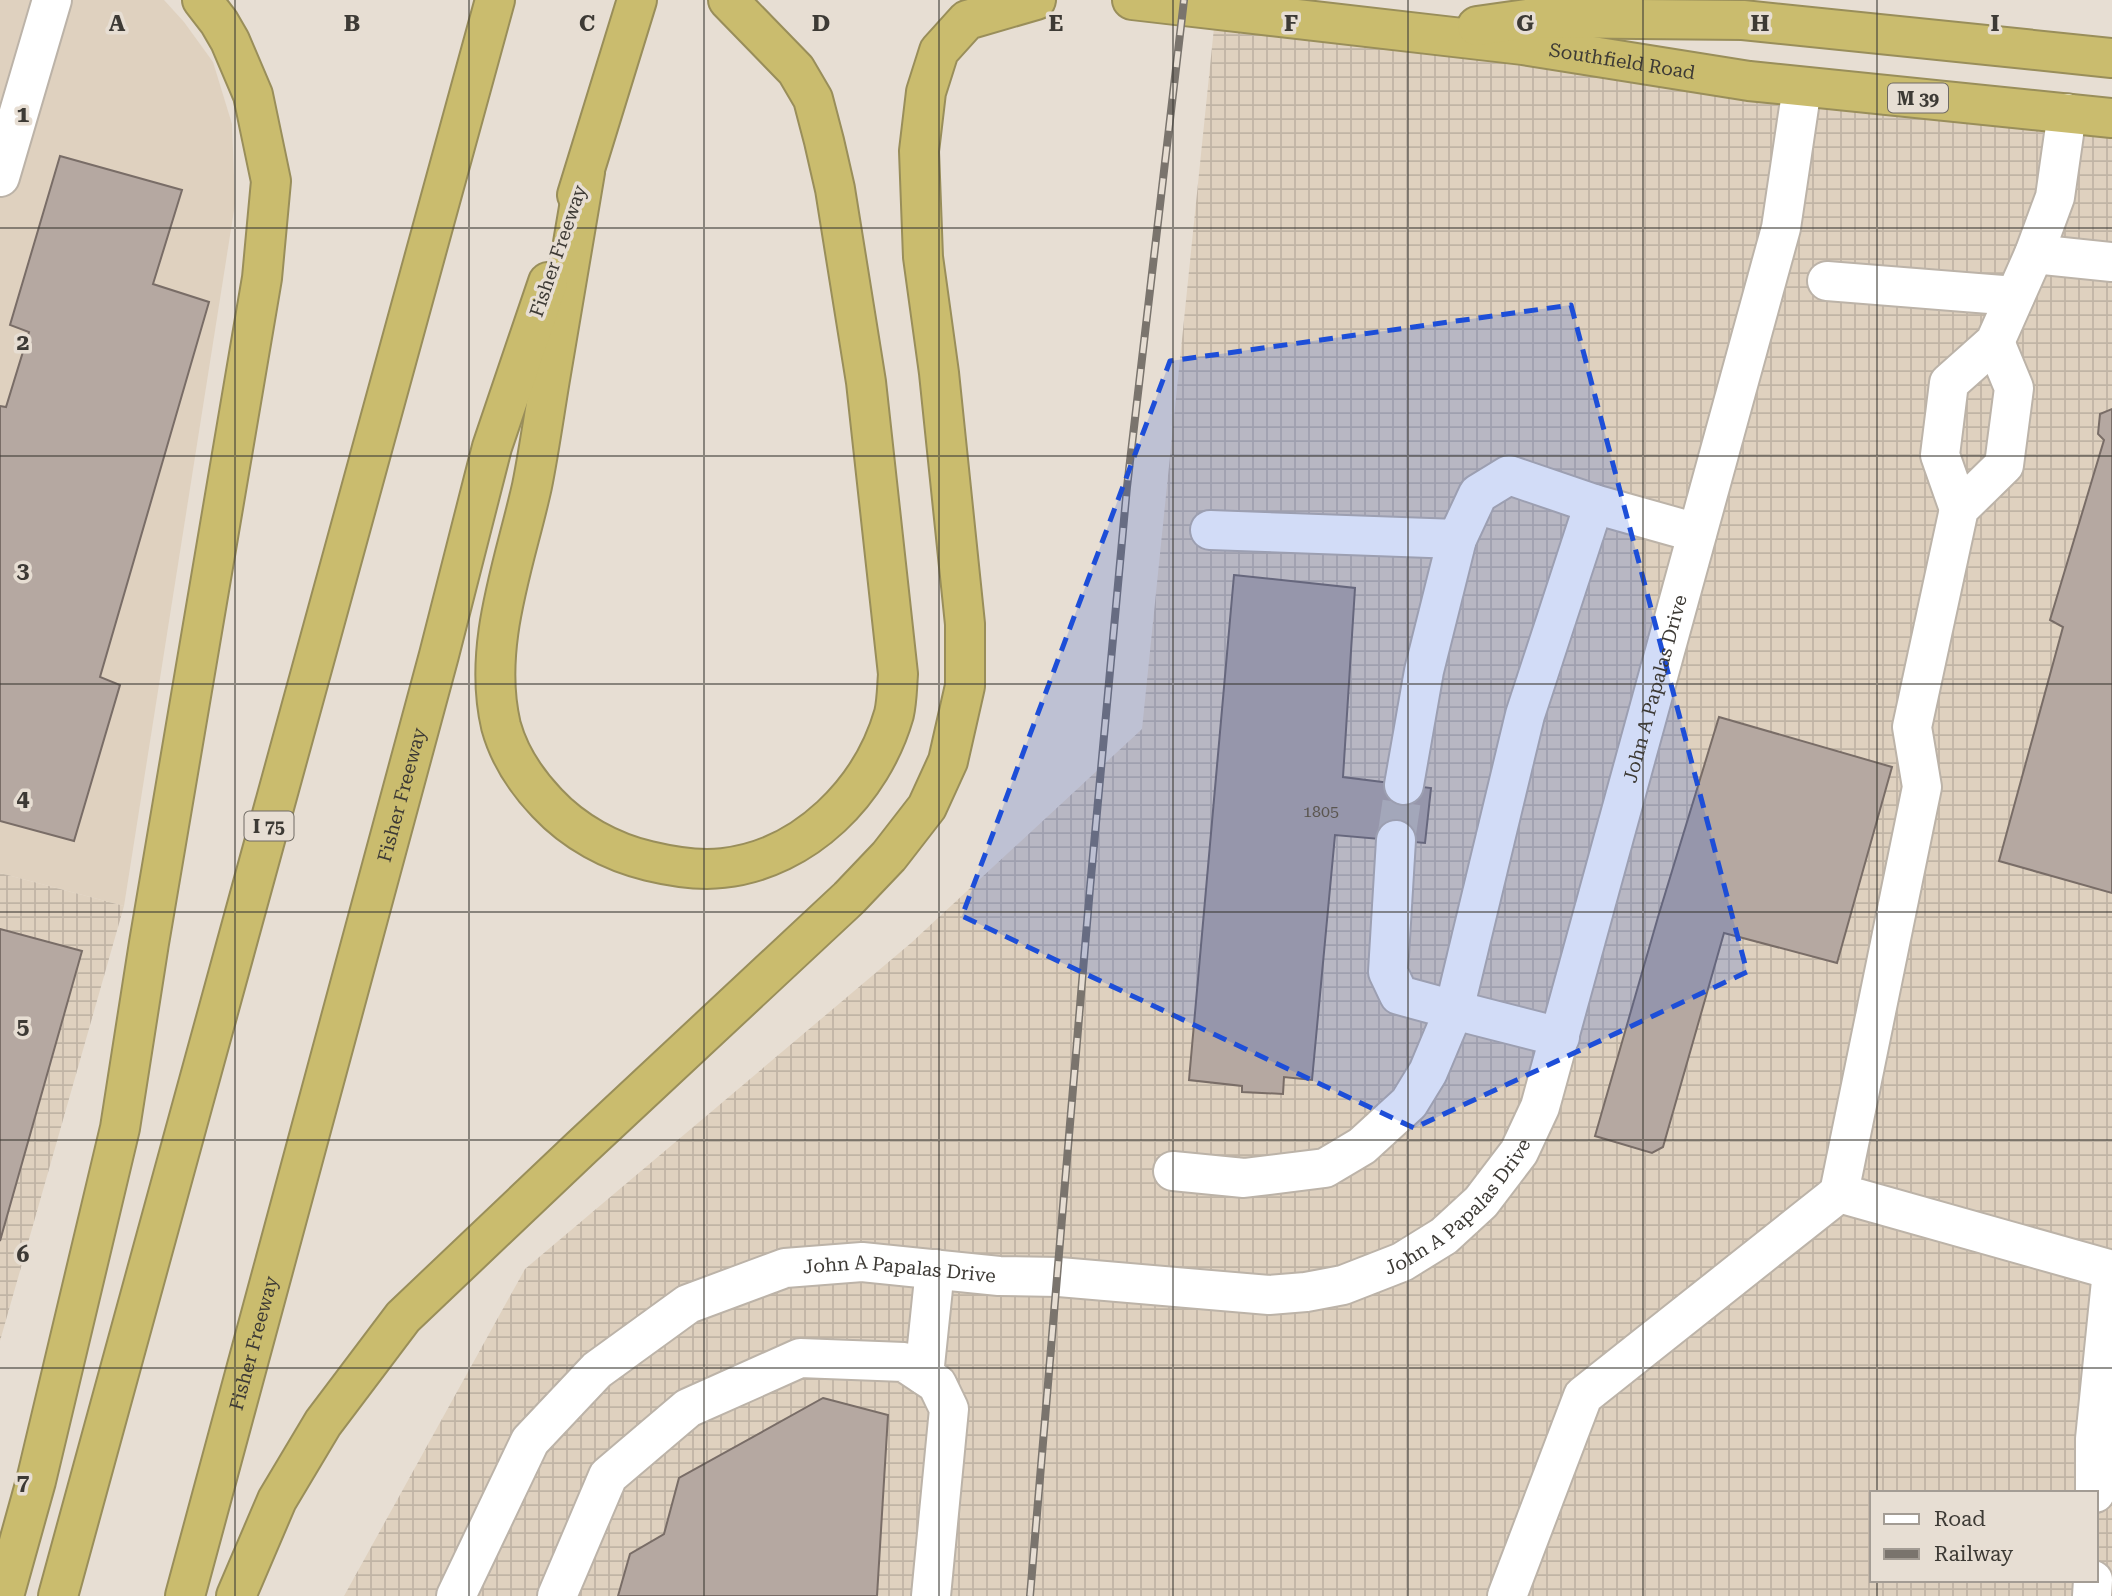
<svg xmlns="http://www.w3.org/2000/svg" width="2112" height="1596" font-family="'Roboto Serif',serif">
<style>
.built{fill:#dfd1bf}
.industrial{fill:url(#industrial-grid);fill-rule:evenodd}
.building{fill:#b5a8a1;stroke:#796d67;stroke-width:2}
.lines{fill:none;stroke-linecap:round;stroke-linejoin:round}
.minor-tunnel{stroke:#c5bdb3;stroke-width:38;stroke-dasharray:38 19;stroke-linecap:butt}
.minor-casing{stroke:#bcb3a8;stroke-width:42}
.highway-casing{stroke:#998e5a;stroke-width:42}
.minor{stroke:#fff;stroke-width:38}
.highway{stroke:#cabc6e;stroke-width:38}
.rail-casing{stroke:#7a746d;stroke-width:8}
.rail{stroke:#e7ded3;stroke-width:5;stroke-dasharray:16;stroke-linecap:butt}
.marked{fill:#1d4ed8;fill-opacity:0.2;stroke:#1d4ed8;stroke-width:5;stroke-dasharray:14 9;stroke-linejoin:round}
.grid{fill:none;stroke:#3d3a35;stroke-width:2;stroke-opacity:0.55}
.labels{text-anchor:middle;dominant-baseline:central;stroke-width:7;stroke-linejoin:round;paint-order:stroke}
.number-label{font-size:16px;fill:#5b5650}
.shield{fill:#e7ded3;stroke:#706b64;stroke-width:2}
.shield-label{font-size:18px;font-weight:bold;fill:#3d3a35}
.street-label{font-size:19px;fill:#3d3a35;stroke:#e7ded3}
.grid-label{font-size:23px;text-anchor:middle;font-weight:bold;fill:#3d3a35;stroke:#e7ded3;stroke-width:7;stroke-linejoin:round;paint-order:stroke}
</style>
<defs>
<pattern id="industrial-grid" width="8" height="8" patternUnits="userSpaceOnUse" patternTransform="scale(1.75)"><rect width="8" height="8" fill="#dfd1bf"/><path d="M0 4h8M4 0v8" fill="none" stroke="#c0b4a5"/></pattern>
</defs>
<rect width="100%" height="100%" fill="#e7ded3"/>
<path class="built" d="M0,0h164l20,22 29,40 19,62 3,80 -111,702 -124,-33z"/>
<path class="industrial" d="M1216,8l896,110v1478h-1768l181,-327 386,-326 231,-214zM1872,1493h224v87h-224z
M0,873l124,33 -124,435z"/>
<path class="building" d="M60,156l122,34 -29,94 56,18 -109,375 20,8 -46,156 -74,-20v-415l6,1 23,-75 -19,-7z
M2112,409v484l-113,-32 64,-234 -13,-7 54,-180 -6,-6 2,-20z
M1234,575l121,13 -12,189 88,11 -6,55 -90,-8 -23,245 -28,-3 -1,17 -41,-2v-6l-53,-6z
M1719,717l173,50 -55,196 -113,-30 -61,214 -11,6 -57,-17 63,-219z
M0,929l82,22 -82,290z
M823,1398l65,17 -11,181h-259l12,-42 34,-20 15,-56z"/>
<g class="lines">
<path class="minor-tunnel" d="M1396,840l8,-55"/>
<g class="minor-casing">
<g id="minor">
<path d="M0,177l52,-177"/>
<path d="M2034,254l78,8"/>
<path d="M1827,281l188,15"/>
<path d="M1995,342l19,46 -10,77 -45,44 -47,218 10,60 -83,406 273,77"/>
<path d="M1959,509l-19,-54 9,-72 46,-41 39,-88 21,-57 12,-84"/>
<path d="M1210,530l247,9"/>
<path d="M1404,785l20,-114 33,-132 21,-45 31,-19 85,29"/>
<path d="M1560,1037l-106,-27 71,-295 69,-211 103,29"/>
<path d="M1173,1171l71,7 81,-10 37,-22 47,-43 19,-31 26,-62 -55,-15 -11,-23 8,-132"/>
<path d="M924,1375l11,-106"/>
<path d="M2095,1493v-54l17,-168"/>
<path id="s1" d="M456,1596l74,-155 67,-71 91,-66 97,-36 77,-6 137,14 60,1 210,18 37,-3 37,-7 59,-23 42,-26 37,-34 38,-50 21,-45 241,-879 21,-141"/>
<path d="M557,1596l51,-120 80,-68 112,-50 104,4 33,22 12,25 -18,187"/>
<path d="M1507,1596l76,-200 256,-203"/>
<path d="M2092,1596l1,-16"/>
</g>
</g>
<g class="highway-casing">
<g id="highway">
<path id="s2" d="M1132,0l391,45 226,36 363,37"/>
<path d="M1477,26l57,-8 209,2 369,38"/>
<path d="M585,172c-12,69 -23,138 -35,207 -6,36 -11,72 -18,107 -17,77 -50,160 -31,240 8,29 26,56 46,77 27,29 64,49 102,58 25,6 49,10 74,7 82,-9 149,-77 171,-154 3,-13 3,-27 4,-40l-32,-292 -31,-193 -11,-48 -11,-42 -17,-29 -68,-70"/>
<path d="M577,195l60,-195"/>
<path d="M4,1596l32,-115 84,-353 29,-185 113,-665 9,-97 -18,-86 -23,-54 -11,-19 -17,-22"/>
<path d="M58,1596l437,-1596"/>
<path id="s3" d="M185,1596l254,-941 53,-208 56,-165"/>
<path d="M236,1596l41,-96 46,-77 80,-106 178,-169 268,-250 40,-42 38,-49 21,-46 17,-75v-62l-26,-251 -16,-116 -4,-106 7,-59 13,-41 28,-31 69,-20"/>
</g>
</g>
<use href="#minor" class="minor"/>
<use href="#highway" class="highway"/>
<g class="rail-casing">
<path id="rail" d="M1030,1596l60,-708 37,-401 57,-487"/>
</g>
<use href="#rail" class="rail"/>
</g>
<path class="marked" d="M1571,305l176,667 -333,156 -452,-212 208,-555z"/>
<path class="grid" d="M235,0v1596M469,0v1596M704,0v1596M939,0v1596M1173,0v1596M1408,0v1596M1643,0v1596M1877,0v1493M0,228h2112M0,456h2112M0,684h2112M0,912h2112M0,1140h2112M0,1368h2112M1877,1580v16"/>
<g class="labels">
<g class="number-label">
<text x="1321" y="811">1805</text>
</g>
<g class="shield">
<rect x="1888" y="83.5" width="60" height="29" rx="5"/>
<rect x="244.5" y="811.5" width="49" height="29" rx="5"/>
</g>
<g class="shield-label">
<text x="1918" y="98">M 39</text>
<text x="269" y="826">I 75</text>
</g>
<g class="street-label">
<text stroke="none"><textPath href="#s2" startOffset="494">Southfield Road</textPath></text>
<text transform="translate(558 251) rotate(-71)">Fisher Freeway</text>
<text stroke="none"><textPath href="#s1" startOffset="1755">John A Papalas Drive</textPath></text>
<text stroke="none"><textPath href="#s3" startOffset="830">Fisher Freeway</textPath></text>
<text stroke="none"><textPath href="#s1" startOffset="1188">John A Papalas Drive</textPath></text>
<text stroke="none"><textPath href="#s1" startOffset="600">John A Papalas Drive</textPath></text>
<text stroke="none"><textPath href="#s3" startOffset="262">Fisher Freeway</textPath></text>
</g>
</g>
<g class="grid-label">
<text x="117" y="31">A</text>
<text x="352" y="31">B</text>
<text x="587" y="31">C</text>
<text x="821" y="31">D</text>
<text x="1056" y="31">E</text>
<text x="1291" y="31">F</text>
<text x="1525" y="31">G</text>
<text x="1760" y="31">H</text>
<text x="1995" y="31">I</text>
<text x="23" y="122">1</text>
<text x="23" y="350">2</text>
<text x="23" y="578">3</text>
<text x="23" y="806">4</text>
<text x="23" y="1034">5</text>
<text x="23" y="1262">6</text>
<text x="23" y="1490">7</text>
</g>
<rect x="1870" y="1491" width="228" height="91" fill="#e7ded3" stroke="#a39c94" stroke-width="2"/>
<rect x="1884" y="1514" width="35" height="10" fill="#ffffff" stroke="#a39c94" stroke-width="2"/>
<text x="1934" y="1526" font-size="21" fill="#3d3a35">Road</text>
<rect x="1884" y="1549" width="35" height="10" fill="#7a746d" stroke="#a39c94" stroke-width="2"/>
<text x="1934" y="1561" font-size="21" fill="#3d3a35">Railway</text>
</svg>
